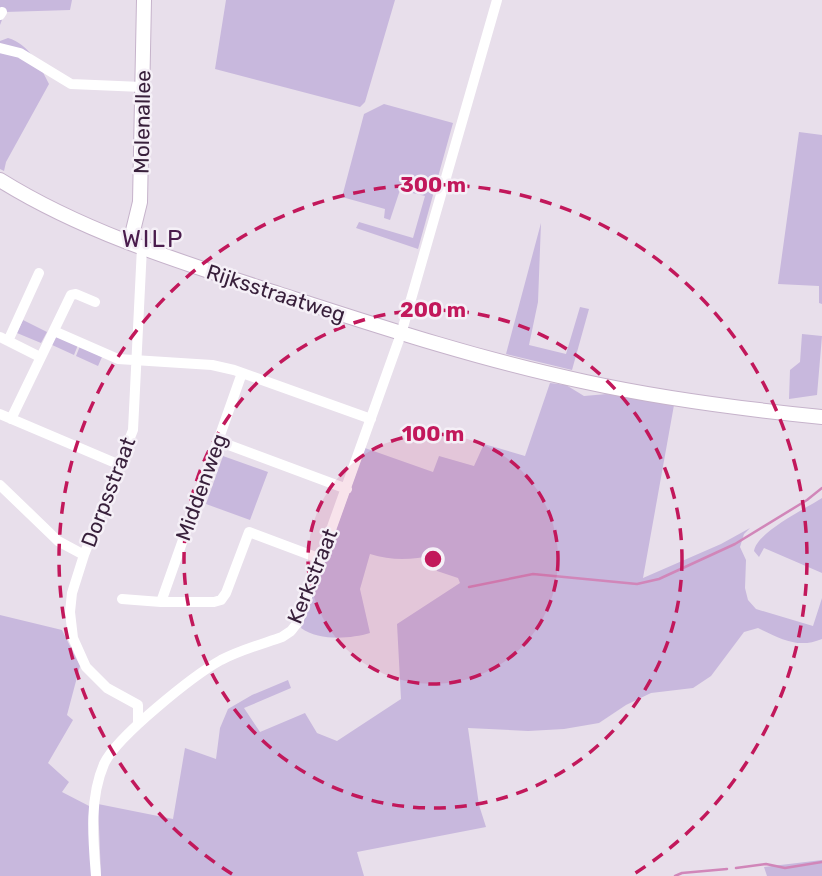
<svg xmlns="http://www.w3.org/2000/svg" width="822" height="876" font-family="Rubik,sans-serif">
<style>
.green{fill:#c8b8dd}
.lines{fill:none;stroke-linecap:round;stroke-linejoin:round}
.stream{stroke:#d186b9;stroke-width:2.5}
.secondary-casing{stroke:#c6b3cb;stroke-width:16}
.minor{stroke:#fff;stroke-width:10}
.secondary{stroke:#fff;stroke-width:14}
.ring{fill:none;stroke:#c2185b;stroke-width:3.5;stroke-dasharray:12 9}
.labels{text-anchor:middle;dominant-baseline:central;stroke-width:5;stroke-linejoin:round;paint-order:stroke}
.street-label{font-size:21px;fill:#38203b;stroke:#f5f0f7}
.quarter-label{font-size:24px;letter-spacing:2px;fill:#4a1c4d;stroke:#f5f0f7}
.centre{fill:#c2185b;stroke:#f5f0f7;stroke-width:3.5}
.ring-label{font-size:21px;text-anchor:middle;font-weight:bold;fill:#c2185b;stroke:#f5f0f7;stroke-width:5;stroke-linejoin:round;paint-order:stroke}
</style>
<rect width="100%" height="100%" fill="#e8dfeb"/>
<path class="green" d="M0,0h72l-2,10 -65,2 -5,13z
M226,0h169l-30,102 -5,5 -145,-38z
M8,38c21,6 32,28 41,46l-43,78 -2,9 -4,-2v-128z
M384,104l69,19 -35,126 -62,-21 3,-6 54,16 12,-42 -25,-6 -10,30 -6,-2 1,-9 -43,-12 22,-83z
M799,132l23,3v169l-3,-1v-17l-41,-2z
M541,223l-3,79 -9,43 37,9 14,-47 9,2 -17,61 -66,-16z
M23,320l24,12 -6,11 -24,-10z
M802,334l20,2 -5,59 -28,4 1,-29 10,-8z
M54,336l24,9 -4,10 -24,-11z
M80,346l22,11 -4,9 -22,-10z
M550,383l16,2 18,11 23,-2 67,11 -31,173 78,-34 29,-16 -6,6 -4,13 6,13 -1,28 3,12 8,9 57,17 9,-28v41c-24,10 -41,0 -64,-11l-14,4 -33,44 -18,12 -42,5 -25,12 -27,18 -35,6 -36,2 -60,-3 11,77 7,22 -129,25 7,24h-263l-3,-72 75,15 12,-71 31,11 4,-31 8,-19 24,-14 36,-15 3,8 -47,20 16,24 45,-19 12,20 20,8 64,-42 -4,-75 63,-41 -2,-5 -21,-7 -3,-16c-22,5 -42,6 -64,-1l-10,35 10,44c-20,6 -51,8 -69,-5l64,-180 68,24 6,-16 35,10 10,-22 41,12z
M223,456l45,16 -18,48 -44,-16z
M822,498v75l-58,-25 -5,9 -5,-6c3,-19 51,-42 68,-53z
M0,615l62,15 18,36 -13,49 6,5 -25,43 21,19 -7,10 29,15 3,69h-94z
M822,860v16h-55l-3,-9z"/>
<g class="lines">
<path class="stream" d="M469,587l64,-13 104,10 22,-5 76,-35 72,-44 15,-12
M736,868l30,-4 19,4 37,-6
M675,876l7,-3 45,-4"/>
<g class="secondary-casing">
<path id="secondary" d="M0,180c85,53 184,83 279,114 102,33 202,66 307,88 78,17 156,27 236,35
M130,243l10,-41 4,-202"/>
</g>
<path class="minor" d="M0,15l2,-3
M0,48l20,5 51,31 71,3
M54,331l64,28 94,6 22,5 137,49
M0,337l40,20
M8,341l31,-68
M0,414l120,51
M11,419l60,-124 5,-1 19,8
M218,441l129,48
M0,485l58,56 26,14
M122,599l39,3h53l7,-2 5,-7 23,-61 72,27
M161,602l81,-229
M138,724v-19l-31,-17 -21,-21 -13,-29 -3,-26 2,-19 12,-38 49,-125 9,-183
M96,876c-3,-37 -7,-77 8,-112 12,-27 90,-89 117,-104 19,-10 41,-16 61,-23l9,-6 7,-9 103,-288 96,-334"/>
<use href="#secondary" class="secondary"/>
</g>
<circle cx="433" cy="559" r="125" fill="#c2185b" fill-opacity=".12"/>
<g class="ring">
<circle cx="433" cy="559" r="125"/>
<circle cx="433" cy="559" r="249"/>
<path d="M232 874A374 374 0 1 1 634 874"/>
</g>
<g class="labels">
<g class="street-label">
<text transform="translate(142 122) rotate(-89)">Molenallee</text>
<text transform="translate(276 293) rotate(18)">Rijksstraatweg</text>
<text transform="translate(201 487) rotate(-70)">Middenweg</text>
<text transform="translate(108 492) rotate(-69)">Dorpsstraat</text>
<text transform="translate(312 576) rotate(-68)">Kerkstraat</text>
</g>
<g class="quarter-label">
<text x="153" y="239">WILP</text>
</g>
</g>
<circle cx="433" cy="559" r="10" class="centre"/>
<g class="ring-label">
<text x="433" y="192">300 m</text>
<text x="433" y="317">200 m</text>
<text x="433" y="441">100 m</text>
</g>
</svg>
